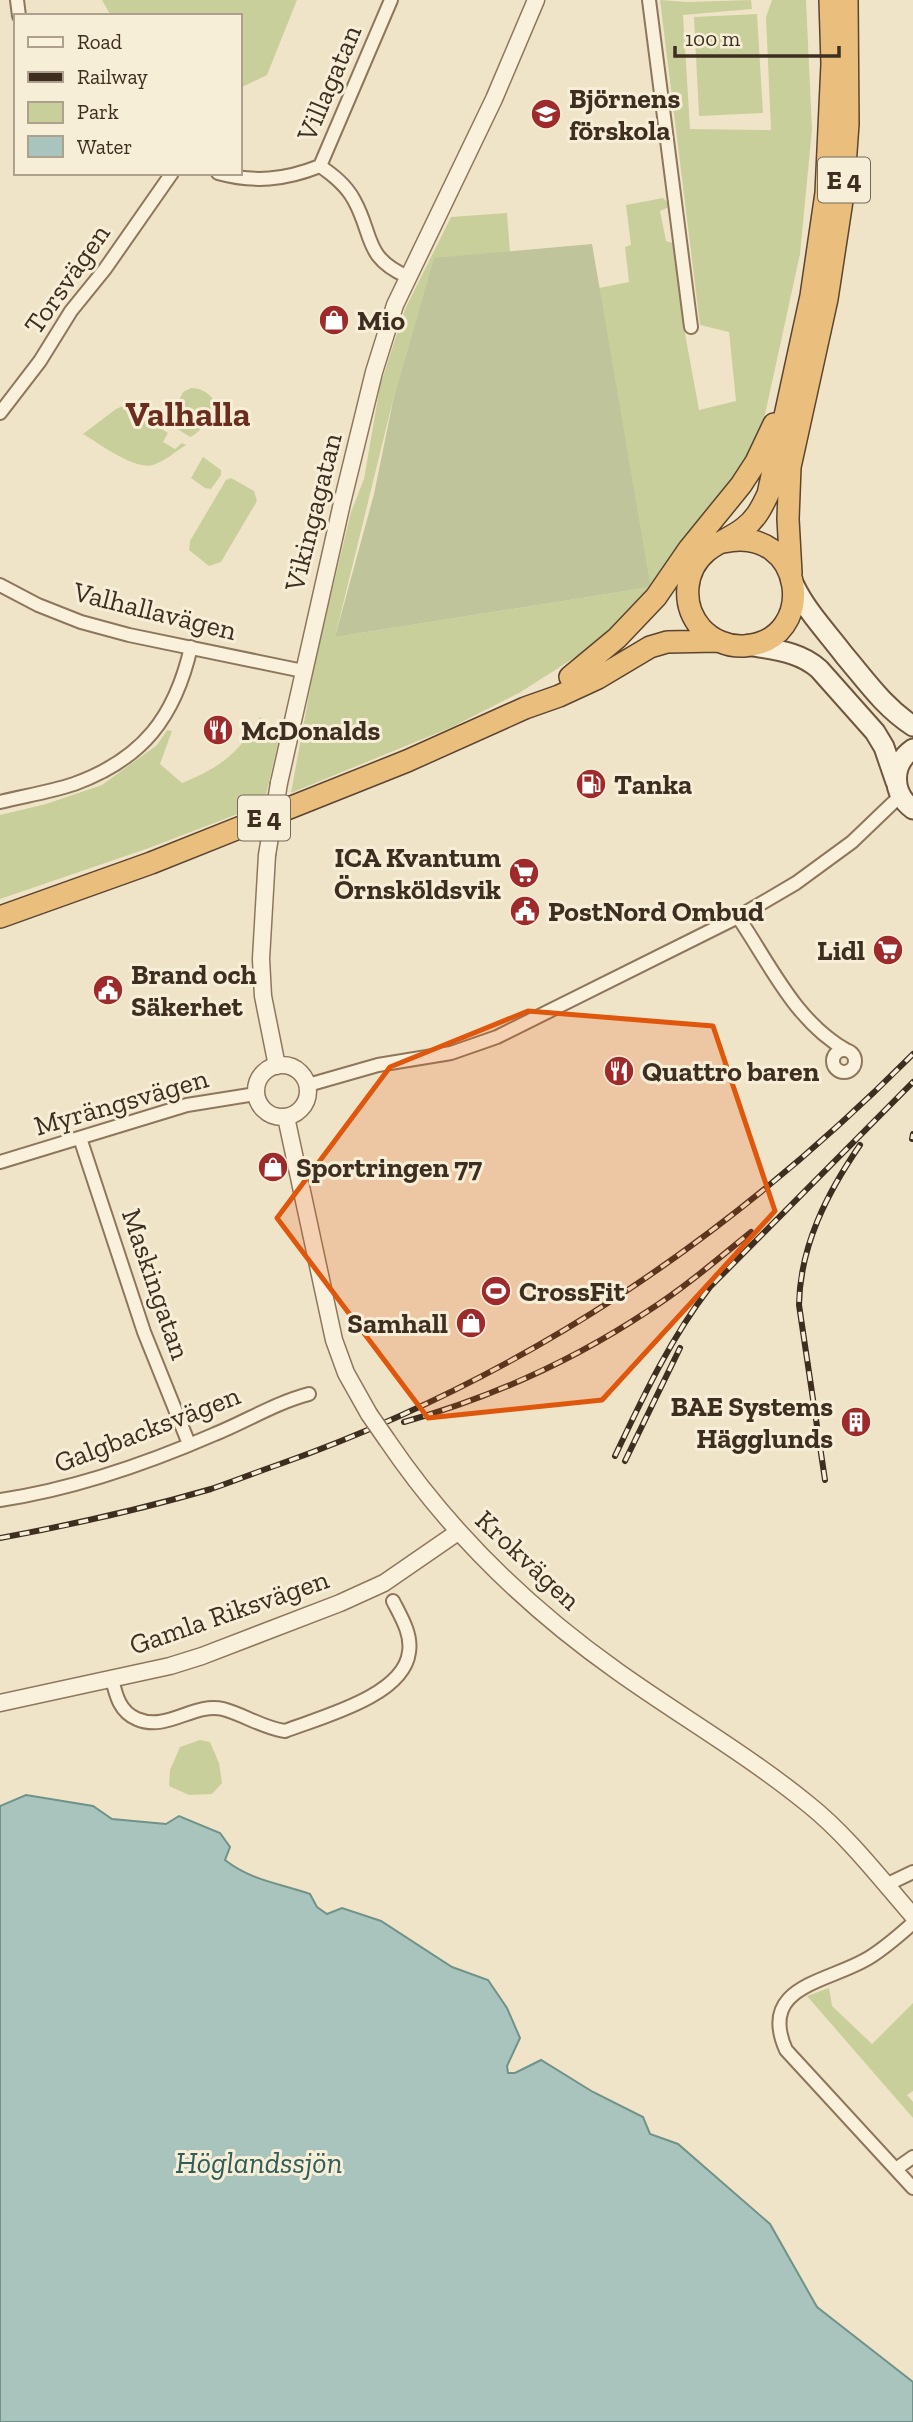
<svg xmlns="http://www.w3.org/2000/svg" width="913" height="2422" font-family="'Zilla Slab',serif">
<style>
.green{fill:#c9cf9b}
.cemetery{fill:#bfc49a}
.water{fill:#a9c4bc;stroke:#6f938a;stroke-width:2}
.lines{fill:none;stroke-linecap:round;stroke-linejoin:round}
.minor-casing{stroke:#8d765c;stroke-width:16}
.tertiary-casing{stroke:#8d765c;stroke-width:19}
.secondary-casing{stroke:#6f573f;stroke-width:23}
.trunk-casing{stroke:#5b4430;stroke-width:24}
.minor{stroke:#faf1dc;stroke-width:12}
.tertiary{stroke:#faf1dc;stroke-width:16}
.secondary{stroke:#faf1dc;stroke-width:19}
.trunk{stroke:#eabe7c;stroke-width:21}
.rail-casing{stroke:#3d2e20;stroke-width:6}
.rail{stroke:#f7eed8;stroke-width:3.5;stroke-dasharray:10;stroke-linecap:butt}
.tertiary-bridge-casing{stroke:#8d765c;stroke-width:19;stroke-linecap:butt}
.tertiary-bridge{stroke:#faf1dc;stroke-width:16}
.marked{fill:#df570d;fill-opacity:0.2;stroke:#df570d;stroke-width:5;stroke-linejoin:round}
.labels{text-anchor:middle;dominant-baseline:central;stroke-width:6;stroke-linejoin:round;paint-order:stroke}
.shield{fill:#f7eed8;stroke:#756857;stroke-width:2}
.shield-label{font-size:26px;font-weight:bold;fill:#3d2e20}
.street-label{font-size:28px;fill:#3d2e20;stroke:#f7eed8}
.poi-label{font-size:28px;font-weight:bold;fill:#3d2e20;stroke:#f7eed8;text-anchor:start}
.water-label{font-size:30px;font-style:italic;fill:#2f5d5a;stroke:#f7eed8}
.district-label{font-size:35px;font-weight:bold;fill:#6b2e1e;stroke:#f7eed8}
</style>
<rect width="100%" height="100%" fill="#f0e4c8"/>
<path class="green" d="M102,0h195l-30,75 -27,13v-72h-129z
M660,0l27,2 64,-2 1,9 -69,6 7,114 81,1 -5,-113 6,-17h34l6,129 -12,125 -41,188 -68,119 -95,83 -77,49 -67,34 -161,66 24,-131 36,-150 13,-33 16,-93 25,-77 46,-92 56,-4 3,39 -76,7 -40,137 -59,241 316,-50 -52,-299 30,-6 -4,-35 6,-2 -5,-40 37,-7 8,8 -11,5 6,30 7,2 11,85 15,82 37,-9 -7,-69 -29,-7z
M757,14l6,99 -64,3 -5,-99z
M191,388c10,0 16,4 22,11 -1,14 -10,33 -23,38l-17,-11 -3,-6 13,-28z
M123,406l45,27 -5,9 12,7 7,-6 4,2c-11,7 -21,16 -33,20 -19,5 -53,-21 -70,-31l33,-25z
M203,457l18,13v5l-10,14 -6,-1 -14,-10z
M231,478l23,13 3,10 -36,61 -12,4 -20,-16 1,-9 36,-61z
M260,717l8,11 11,10 -15,66 -115,44 -149,51v-84l46,-11 56,-19 55,-40 10,-15 5,1 -12,33 22,19c39,-16 57,-30 78,-66z
M200,1740l10,2 9,21 3,20 -10,11 -23,1 -20,-9 1,-16 10,-23z
M829,1988l3,18 40,38 41,-41v88l-6,4 6,7v16l-106,-122z"/>
<path class="cemetery" d="M592,244l59,343 -316,50 39,-143 20,-98 40,-138z"/>
<path class="water" d="M26,1795l67,11 19,13 54,5 13,-8 41,17 10,14 -5,13c27,21 54,23 85,34l7,13 10,7 15,-6 39,13 71,46 36,13 19,28 13,30 -13,28 1,7h7l26,-13 52,32 50,25 7,17 28,10 92,80 47,83 96,75v40h-913v-616z"/>
<g class="lines">
<g class="minor-casing">
<path id="minor" d="M17,0l2,16
M649,0l42,327
M320,166c13,9 26,19 34,34 20,36 9,57 54,77
M218,173c36,10 67,7 102,-7l71,-166
M0,413l40,-52 31,-50 34,-42 67,-96
M0,585l38,20 43,17 48,13 174,36
M0,802c24,-6 50,-10 74,-18 69,-25 101,-67 117,-137
M738,917c32,47 57,104 108,133
M833 1061a11 11 0 1 1 22 0a11 11 0 1 1-22 0Z
M308,1085l70,-20 73,-12 46,-16 241,-120 58,-34 56,-41 48,-46
M80,1138l64,194 45,112
M0,1162l187,-57 69,-11
M0,1500c75,-11 146,-36 215,-66 32,-13 60,-31 94,-40
M112,1679c4,17 8,33 25,40 30,13 57,-17 86,-10 22,6 40,19 62,22 36,-14 119,-35 124,-79 3,-18 -8,-35 -16,-51
M886,1885l27,-13
M913,1923c-15,13 -30,27 -48,37 -41,23 -107,27 -79,90l127,138
M896,2169l17,-12"/>
</g>
<g class="tertiary-casing">
<path id="tertiary" d="M279,783l63,-280 32,-131 21,-67 99,-206 42,-99
M267,855l-6,104 2,37 14,70
M256 1091a26 26 0 1 1 52 0a26 26 0 1 1-52 0Z
M286,1117l48,223 12,33 23,41
M387,1440c61,90 141,168 230,231 63,45 131,84 191,133 39,31 72,74 105,112
M0,1703l170,-37 32,-10 138,-53 44,-20 74,-51"/>
</g>
<g class="secondary-casing">
<path id="secondary" d="M794,585c13,27 33,47 51,71 22,26 39,51 68,70
M748,645c26,5 51,6 71,24l56,63 9,15 12,35
M913,749c-22,15 -22,44 0,60"/>
</g>
<g class="trunk-casing">
<path id="trunk" d="M723,542c82,-19 97,99 21,104 -16,1 -32,-6 -43,-18 -20,-23 -17,-58 6,-77 11,-9 26,-14 37,-23 12,-9 18,-21 24,-34l43,-198 15,-103 6,-129 -2,-64
M791,573l-3,-54 2,-52 37,-168 16,-105 5,-70 -1,-124
M570,677l47,-39 39,-41 33,-48 52,-64 15,-23 18,-38
M0,917l151,-54 256,-102 118,-53 34,-12 39,-18 52,-31 17,-5 51,-1"/>
</g>
<use href="#minor" class="minor"/>
<use href="#tertiary" class="tertiary"/>
<use href="#secondary" class="secondary"/>
<use href="#trunk" class="trunk"/>
<g class="rail-casing">
<path id="rail" d="M912,1139l1,-5
M404,1422c86,-24 170,-62 244,-111 36,-23 70,-52 103,-79
M615,1456c28,-59 55,-117 95,-169l203,-205
M625,1461l55,-113
M825,1480l-26,-175c1,-59 28,-112 61,-160
M0,1538c71,-13 142,-29 211,-49 23,-8 46,-17 69,-25 245,-87 451,-227 633,-410"/>
</g>
<use href="#rail" class="rail"/>
<g class="tertiary-bridge-casing">
<path id="tertiary-bridge" d="M267,855l12,-72
M369,1414l18,26"/>
</g>
<use href="#tertiary-bridge" class="tertiary-bridge"/>
</g>
<path class="marked" d="M528,1011l185,15 62,185 -173,189 -174,18 -151,-200 113,-151z"/>
<defs>
<g id="school-disc" transform="scale(1.575)"><circle r="9.5" fill="#9e2a2b" stroke="#f7eed8"/><path d="M0-5L7-2L0 1L-7-2ZM-4 1L0 2.5L4 1V4Q0 6-4 4Z" fill="#fff"/></g>
<g id="shop-disc" transform="scale(1.575)"><circle r="9.5" fill="#9e2a2b" stroke="#f7eed8"/><path d="M-5-2.5h2.3a2.7 3.5 0 0 1 5.4 0H5L5.5 6h-11ZM-1.5-2.5h3a1.5 2.3 0 0 0-3 0Z" fill="#fff"/></g>
<g id="restaurant-disc" transform="scale(1.575)"><circle r="9.5" fill="#9e2a2b" stroke="#f7eed8"/><path d="M-5-6h1v4h1v-4h1v4h1v-4h1v5L-1.5 .5V6h-2V.5L-5-1ZM5-6V6H3V1.5H1.5Q1.5-4 5-6Z" fill="#fff"/></g>
<g id="fuel-disc" transform="scale(1.575)"><circle r="9.5" fill="#9e2a2b" stroke="#f7eed8"/><path d="M-5.5-6h7V0h2V4h1.3V-2.5L3-4.5l.8-.8L6-3V5H2.5V1h-1V6h-7ZM-4.2-4.7v3.2H.2V-4.7Z" fill="#fff"/></g>
<g id="supermarket-disc" transform="scale(1.575)"><circle r="9.5" fill="#9e2a2b" stroke="#f7eed8"/><path d="M-6-5.5h2.5l.6 2H6L4.5 2H-2.5L-4.4-4H-6ZM-1.5 3.2a1.3 1.3 0 1 0 .1 0ZM3 3.2a1.3 1.3 0 1 0 .1 0Z" fill="#fff"/></g>
<g id="civic-disc" transform="scale(1.575)"><circle r="9.5" fill="#9e2a2b" stroke="#f7eed8"/><path d="M-.6-6.5H3V-4.5H.6V-3L4-1V1h2V6H-6V1h2V-1L-.6-3ZM-1.2 2.5V6h2.4V2.5Z" fill="#fff"/></g>
<g id="stadium-disc" transform="scale(1.575)"><circle r="9.5" fill="#9e2a2b" stroke="#f7eed8"/><path d="M0-5a6.5 5 0 1 0 0 10a6.5 5 0 1 0 0-10ZM-3.5-1.8h7v3.6h-7Z" fill="#fff"/></g>
<g id="building-disc" transform="scale(1.575)"><circle r="9.5" fill="#9e2a2b" stroke="#f7eed8"/><path d="M-4-6H4V6H1V3H-1V6H-4ZM-2.5-4.3h1.7v1.8h-1.7ZM.8-4.3h1.7v1.8H.8ZM-2.5-1h1.7V.8h-1.7ZM.8-1h1.7V.8H.8Z" fill="#fff"/></g>
</defs>
<g fill-rule="evenodd">
<use href="#school-disc" x="546" y="114"/>
<use href="#shop-disc" x="334" y="320"/>
<use href="#restaurant-disc" x="218" y="730"/>
<use href="#fuel-disc" x="591" y="784"/>
<use href="#supermarket-disc" x="524" y="873"/>
<use href="#civic-disc" x="525" y="911"/>
<use href="#supermarket-disc" x="888" y="950"/>
<use href="#civic-disc" x="108" y="990"/>
<use href="#restaurant-disc" x="619" y="1071"/>
<use href="#shop-disc" x="273" y="1167"/>
<use href="#stadium-disc" x="496" y="1291"/>
<use href="#shop-disc" x="471" y="1323"/>
<use href="#building-disc" x="856" y="1422"/>
</g>
<g class="labels">
<g class="shield">
<rect x="818" y="157.5" width="52" height="45" rx="5"/>
<rect x="238" y="795.5" width="52" height="45" rx="5"/>
</g>
<g class="shield-label">
<text x="844" y="180">E 4</text>
<text x="264" y="818">E 4</text>
</g>
<g class="street-label">
<text transform="translate(329 83) rotate(-67)">Villagatan</text>
<text transform="translate(67 279) rotate(-55)">Torsvägen</text>
<text transform="translate(313 512) rotate(-76)">Vikingagatan</text>
<text transform="translate(155 611) rotate(14)">Valhallavägen</text>
<text transform="translate(121 1102) rotate(-16)">Myrängsvägen</text>
<text transform="translate(156 1284) rotate(71)">Maskingatan</text>
<text transform="translate(147 1429) rotate(-21)">Galgbacksvägen</text>
<text transform="translate(528 1560) rotate(43)">Krokvägen</text>
<text transform="translate(229 1612) rotate(-19)">Gamla Riksvägen</text>
</g>
<g class="poi-label">
<text x="569" y="98">Björnens<tspan x="569" dy="32">förskola</tspan></text>
<text x="357" y="320">Mio</text>
<text x="241" y="730">McDonalds</text>
<text x="614" y="784">Tanka</text>
<text x="501" y="857" text-anchor="end">ICA Kvantum<tspan x="501" dy="32">Örnsköldsvik</tspan></text>
<text x="548" y="911">PostNord Ombud</text>
<text x="865" y="950" text-anchor="end">Lidl</text>
<text x="131" y="974">Brand och<tspan x="131" dy="32">Säkerhet</tspan></text>
<text x="642" y="1071">Quattro baren</text>
<text x="296" y="1167">Sportringen 77</text>
<text x="519" y="1291">CrossFit</text>
<text x="448" y="1323" text-anchor="end">Samhall</text>
<text x="833" y="1406" text-anchor="end">BAE Systems<tspan x="833" dy="32">Hägglunds</tspan></text>
</g>
<g class="water-label">
<text x="259" y="2163">Höglandssjön</text>
</g>
<g class="district-label">
<text x="188" y="414">Valhalla</text>
</g>
</g>
<rect x="14" y="14" width="228" height="161" fill="#f7eed8" stroke="#ada18e" stroke-width="2"/>
<rect x="28" y="37" width="35" height="10" fill="#faf1dc" stroke="#ada18e" stroke-width="2"/>
<text x="77" y="49" font-size="21" fill="#3d2e20">Road</text>
<rect x="28" y="72" width="35" height="10" fill="#3d2e20" stroke="#ada18e" stroke-width="2"/>
<text x="77" y="84" font-size="21" fill="#3d2e20">Railway</text>
<rect x="28" y="102" width="35" height="21" fill="#c9cf9b" stroke="#ada18e" stroke-width="2"/>
<text x="77" y="119" font-size="21" fill="#3d2e20">Park</text>
<rect x="28" y="136" width="35" height="21" fill="#a9c4bc" stroke="#ada18e" stroke-width="2"/>
<text x="77" y="154" font-size="21" fill="#3d2e20">Water</text>
<path d="M675 46v10h164v-10" fill="none" stroke="#3d2e20" stroke-width="3.5"/>
<text x="685" y="46" font-size="21" fill="#3d2e20" stroke="#f7eed8" stroke-width="5" paint-order="stroke">100 m</text>
</svg>
